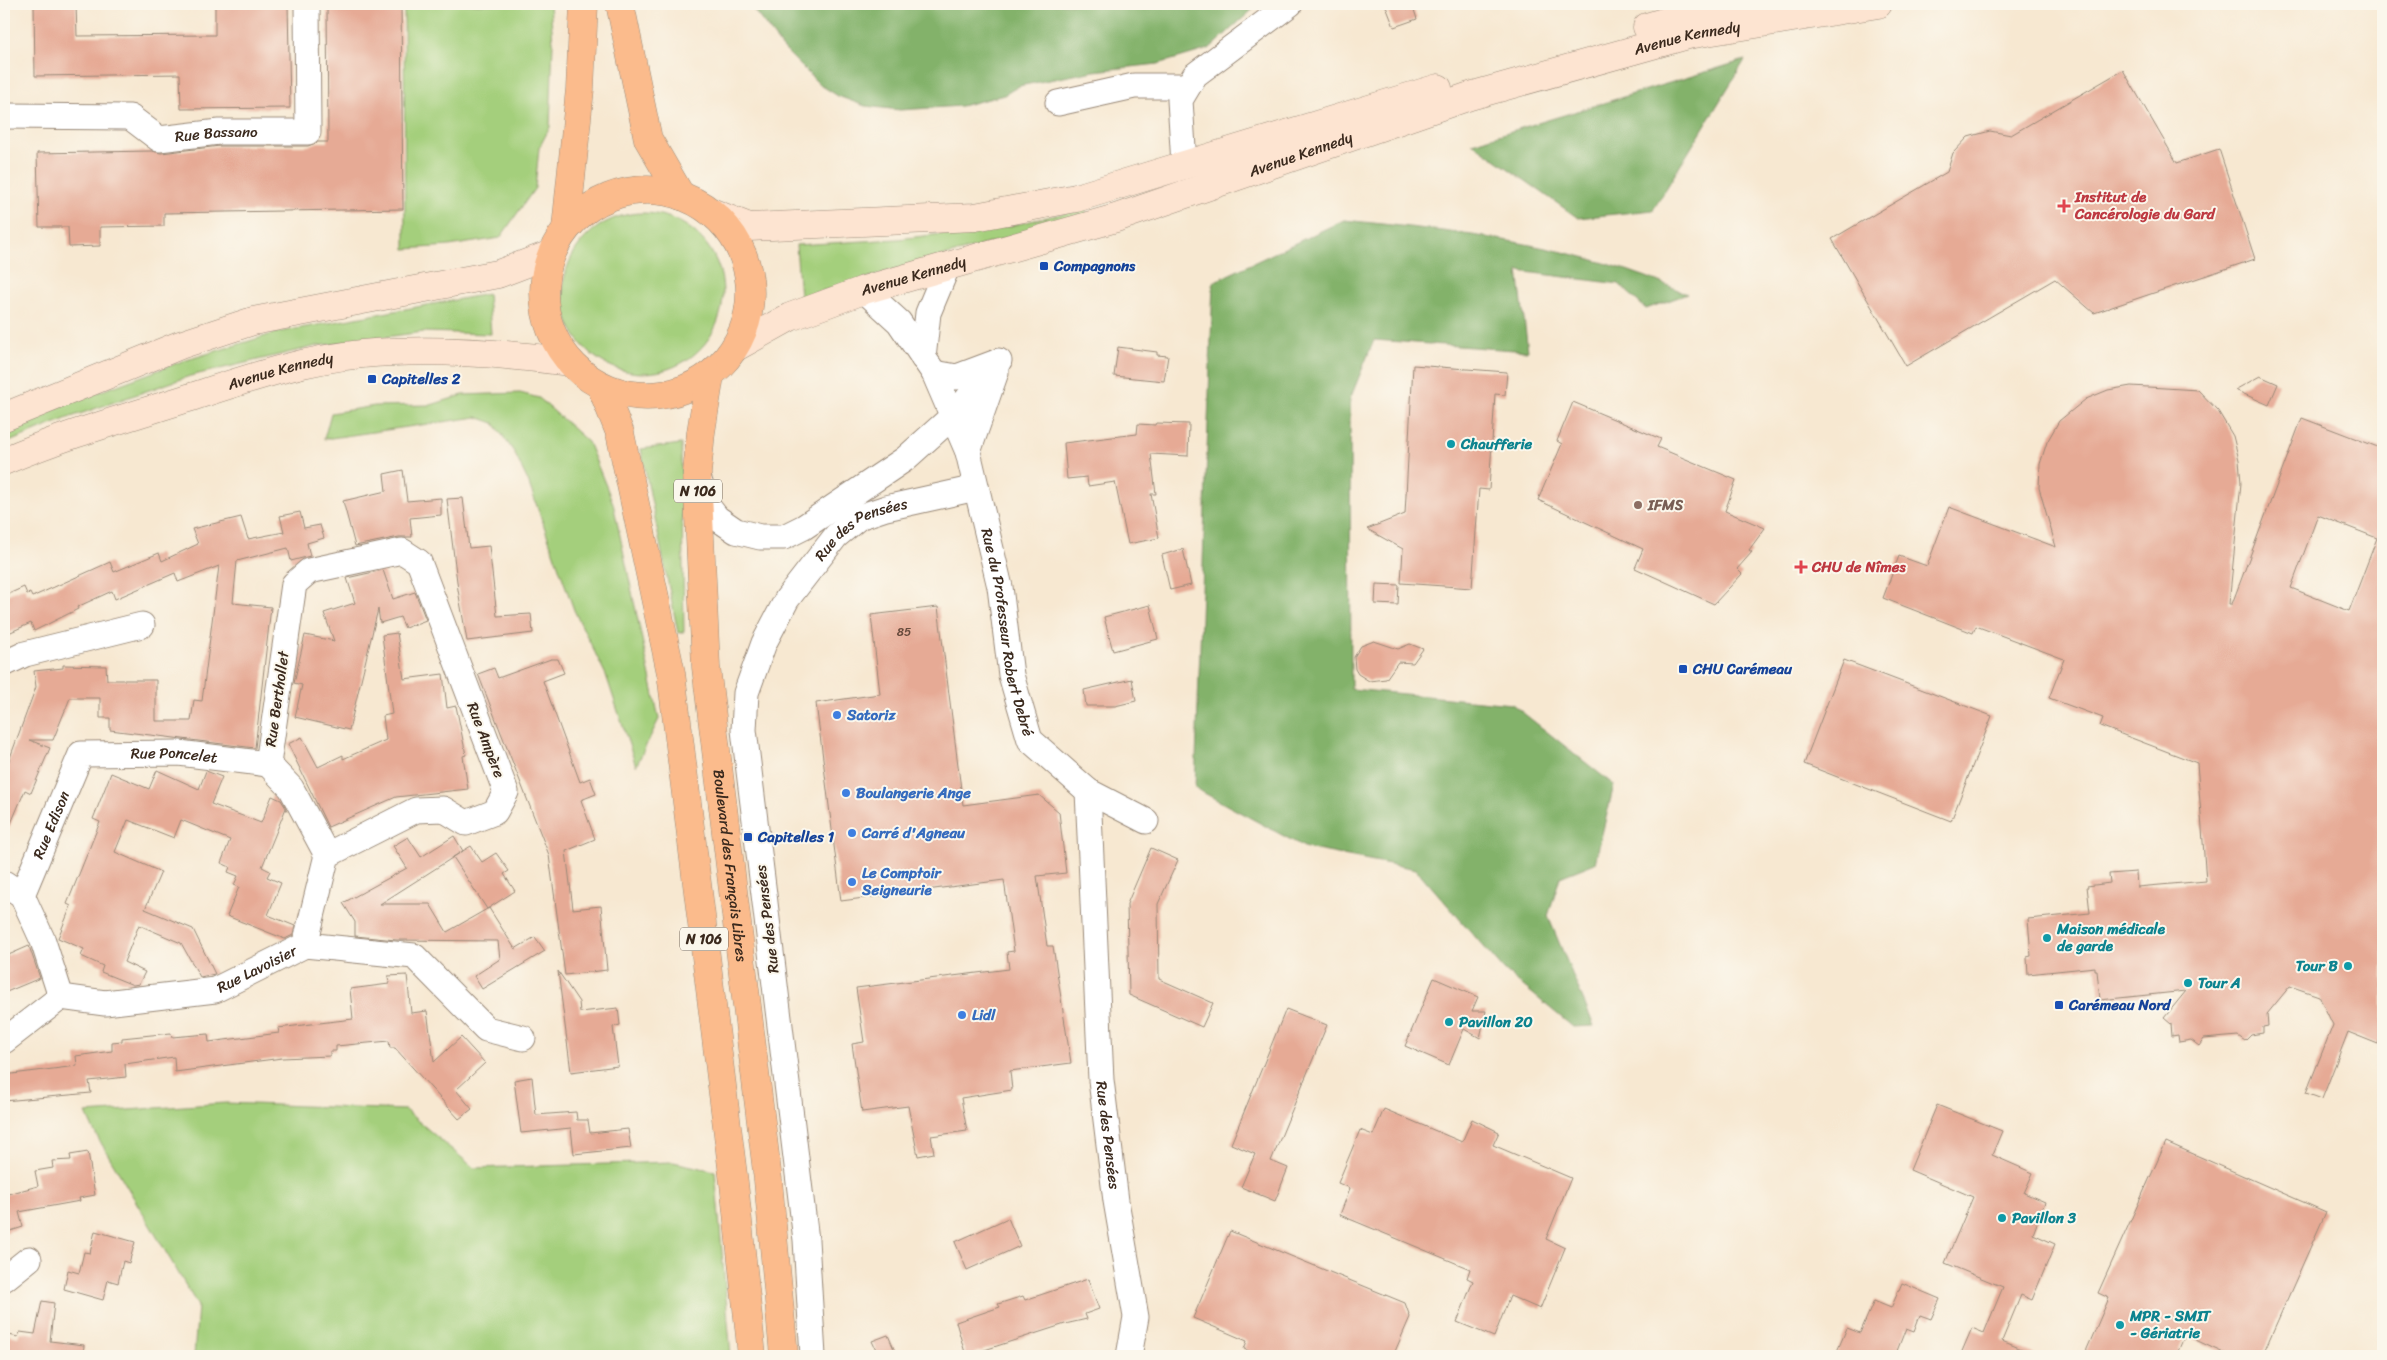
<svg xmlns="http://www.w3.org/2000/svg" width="2387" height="1360" font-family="Sriracha,sans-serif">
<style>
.green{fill:#a4cf7b;stroke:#707c4c}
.forest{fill:#83b26b;stroke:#5f6e44}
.building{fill:#e6aa95;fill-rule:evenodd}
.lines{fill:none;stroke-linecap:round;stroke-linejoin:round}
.minor-casing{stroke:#998978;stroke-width:27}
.secondary-casing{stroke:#998978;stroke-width:29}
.primary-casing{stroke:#998978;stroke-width:29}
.minor{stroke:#fff;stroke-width:25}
.secondary{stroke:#fde4d1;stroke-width:28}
.primary{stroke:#fbbb8c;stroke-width:28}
.health-dot{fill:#e0444e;stroke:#fbf7ec;stroke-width:2}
.transit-dot{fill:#1a4fb4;stroke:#fbf7ec;stroke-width:2}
.culture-dot{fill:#0f9aa8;stroke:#fbf7ec;stroke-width:2}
.education-dot{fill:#8d6e63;stroke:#fbf7ec;stroke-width:2}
.shop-dot{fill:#3f7fe0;stroke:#fbf7ec;stroke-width:2}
.labels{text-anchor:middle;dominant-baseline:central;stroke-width:4;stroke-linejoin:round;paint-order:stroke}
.number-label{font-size:12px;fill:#664a3c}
.shield{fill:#fbf7ec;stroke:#75685c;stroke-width:1}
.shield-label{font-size:14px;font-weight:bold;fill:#3b2a1e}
.street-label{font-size:15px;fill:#3b2a1e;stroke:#fbf7ec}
.health-label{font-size:15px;font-weight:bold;fill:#be3a42;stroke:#fbf7ec;text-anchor:start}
.transit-label{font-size:15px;font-weight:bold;fill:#164399;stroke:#fbf7ec;text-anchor:start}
.culture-label{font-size:15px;font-weight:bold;fill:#0d838f;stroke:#fbf7ec;text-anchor:start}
.education-label{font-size:15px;font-weight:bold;fill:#785e54;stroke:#fbf7ec;text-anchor:start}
.shop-label{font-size:15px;font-weight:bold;fill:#366cbe;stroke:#fbf7ec;text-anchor:start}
</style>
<rect width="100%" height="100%" fill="#fbf7ec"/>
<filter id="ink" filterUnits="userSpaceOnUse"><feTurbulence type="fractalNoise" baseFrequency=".02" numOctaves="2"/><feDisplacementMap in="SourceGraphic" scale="10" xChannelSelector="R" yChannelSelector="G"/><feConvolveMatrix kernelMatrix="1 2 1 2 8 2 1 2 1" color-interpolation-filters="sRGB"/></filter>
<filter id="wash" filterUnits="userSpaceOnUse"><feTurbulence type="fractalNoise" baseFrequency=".0096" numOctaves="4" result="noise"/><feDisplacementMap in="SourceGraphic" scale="20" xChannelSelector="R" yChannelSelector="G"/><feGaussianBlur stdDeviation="1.12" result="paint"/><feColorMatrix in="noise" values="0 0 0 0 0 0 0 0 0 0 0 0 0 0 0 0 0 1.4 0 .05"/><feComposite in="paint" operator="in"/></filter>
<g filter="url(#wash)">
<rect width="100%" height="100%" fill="#f7e8d1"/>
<path class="green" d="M404,4h146l3,38 -3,85 -11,21 -4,40 -35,50 -51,8 -44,3z
M1085,208l3,7 -288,82 -4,-52 102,-6 112,-13z
M563 293a80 80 0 1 1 160 0a80 80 0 1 1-160 0Z
M488,294l3,40 -68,-2 -106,14 -127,30 -122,42 -64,26v-13l57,-25 119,-44 99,-30z
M520,393l19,5 49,44 25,61 46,216 -23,47 -30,-91 -32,-65 -46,-129 -14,-29 -20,-29 -17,-6 -153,22 7,-26 44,-7 56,-1 32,-10z
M681,444l3,188 -6,1 -37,-184z
M226,1103l179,7 69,58 199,-6 42,9 16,185h-537l4,-50 -104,-175 -8,-18z"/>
<path class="forest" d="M749,4h503v6l-43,39 -51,15 -64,7 -75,15 -15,9 -43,11 -61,4 -35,-4 -27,-10 -19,-12 -36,-36z
M1745,60l-92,150 -75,8 -106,-75z
M1344,220c116,12 236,24 343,74l-41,15 -27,-25 -101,-13 10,80 -154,-11 -24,59 1,290 161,15 102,81 -19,78 -35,14 -12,39 46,110 -21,1 -68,-56 -89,-102 -110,-21 -111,-60 18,-506z"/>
<g id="blocks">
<path class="building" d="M34,4h42l1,32 138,-1v-31h73l2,104 -109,1 -1,-35 -145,2z
M327,4h74l2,205 -239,4v13l-64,1v19l-31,1 -1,-20h-29l-2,-74 115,-2 9,2 59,-7h88l10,-4h10z
M1385,4h27l5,15 -23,8z
M2123,70l54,93 42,-14 36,110 -161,54 -39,-34 -149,87 -74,-127 115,-67 6,-19 15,-16 22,-6 21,4z
M1118,347l39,5v3l11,1 -4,25 -50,-5z
M1413,365l94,7 -2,23 -10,-1 -6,96 -10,-1 -7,99 -71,-5 2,-34 -36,-20 38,-15z
M2260,376l18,8 -9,21 -34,-15z
M2131,386l67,4 20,21 15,25 6,24 2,23 -12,121h3l70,-186 81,31v582l-5,13 -30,-12 -26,67 -16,-6 27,-68 -14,-29 -29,-10 -23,28 1,12 -5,1v6l-12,2 -6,6 -7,-5 -34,3 -5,7 -8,-6 -12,2 -1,-7 -6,1 -1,-12 -7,-6 22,-27 -86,9 -3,-29h-2v-4l-67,7 -1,-17 4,-1 -3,-37 62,-6 -3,-27 23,-3 -1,-9 27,-2 1,15 69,-6 -9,-118 -97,-37 3,-8 -54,-20 15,-39 -88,-33 -3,7 -90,-35 16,-42 28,10 22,-59 107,40 -17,-59 1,-24 7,-22 12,-21 27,-22 22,-9zM2318,515l59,23 -28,73 -58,-23z
M1573,402l88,37 -4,8 79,33 -11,31 40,17 -16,22 3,2 -15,17 5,5 -28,30 -79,-36 8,-19 -105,-49 24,-56 -5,-3z
M1156,423l33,1 -1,32 -37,-2 5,40h-5l8,44 -31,6 -13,-62 -27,4 -1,-9 -20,2 -3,-36 73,-9 1,-10 17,1z
M403,470l4,31 34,-3v17l-31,3 2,19h-13l-44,9 -12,-45 43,-10 -2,-17z
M463,498l6,50 20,-2 8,70 34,-2 2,19 -66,8 -9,-51 -11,-91z
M300,512l4,16 16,-3 4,13 -17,5 3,13 -19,5 -3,-13 -51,13 -4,42 38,4 -16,141 -145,-18v-12h-10v-20h-30l-17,42h-24l21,8 -19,45 -6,-3 -21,50v-66l32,-87 -2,-16 29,-3v-3l43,1 1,14h49v41h35l3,-21 8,1 17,-135 -41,16 -3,-9 -60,26 -3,-8 -35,16 1,2 -44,22 -3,-8 -27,12v-39l20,-9 3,7 3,-1 2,4 78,-35 4,10 45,-19 3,8 36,-17 -6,-15 49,-12 7,22 36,-7 -4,-16z
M1183,549l8,36 -21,5 -8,-35z
M383,570l10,29 22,-7 11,28 -21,8 -5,-11 -20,6 -2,-14 -29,121 -54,-13 7,-32 -8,-2 11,-48 29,6 -10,-28 31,-10 -8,-25z
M1376,584l23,1 -1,20 -23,-1z
M1150,605l8,34 -45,12 -9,-34z
M938,607l25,198 76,-10 20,17 7,61 -29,3 10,70h6l18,117 -61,8 2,19 -51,8 6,33 -36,5 3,17 -16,3 -10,-50 -46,6 -10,-68 12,-2 -8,-54 153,-19 -2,-17 7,-1 -10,-71 -163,21 -25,-198 64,-9 -9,-79z
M397,633l7,46 39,-5 4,34 9,-2 10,49 -3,1 5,33 -72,8 -68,30 -40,-83 14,-7 16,30 25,-12v4l43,-19 -3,-24 9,-2 -10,-79z
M1374,641l24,8 12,-5 13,5 -10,14 -15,-1 -12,17 -17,2 -11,-7 -3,-5 -1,-12 7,-11z
M551,659h7l6,14 -21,8 37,101 10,-4 6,16 -15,6 14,39 -29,12 7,58 28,-3 6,64 -42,5 -16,-120 -71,-181 16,-6 4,10z
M1844,660l148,56 -41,105 -147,-57z
M1132,679l4,22 -21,5h-29l-2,-16z
M157,770l42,19 7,-18 16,6 -11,27 50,19 11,-27 9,4 5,8 -24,59 8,4 -3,6 14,6 -13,32 27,11 -2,9 -8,4 -58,-23 12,-29 -5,-2 4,-9 -10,-4 2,-5 -9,-4 9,-23 -49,-20 -7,18 -46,-18 -13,32 46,20 -16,37 48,20 22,45 -15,3 -19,-34 -42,-18 -15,37 21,10 -6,12 -6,1 -32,-13 2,-6 -22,-10 3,-7 -26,-11 13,-32 -4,-2 33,-82 -7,-3 18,-46 38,16z
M454,836l9,15 -83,53h50l17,28 40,-23 -34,-52 18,-11 11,16 14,-9 13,18 -5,3 11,17 -28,18 2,-1 26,41 20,-12 10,14 -63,38 -8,-13 26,-17 -2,-18 -102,-1 -41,-4v-14l-12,-19 64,-35 -14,-22 15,-9 13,20z
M1151,848l27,12 -20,44 1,75 54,24 -11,24 -73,-32 -2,-91z
M29,946l11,32 -36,15v-36z
M558,971l21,31 1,10 38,-4 2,17 -7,2 5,39 -47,6z
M407,975l4,38 16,-2 7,51 27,-25 24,26 -29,27 16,19 -13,10 -64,-71h-5l-1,-7 -53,5v5h-6v5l-48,2 -107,14 -1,-15 -49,7 1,13 -37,4 2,12 -87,8v-26l73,-9 -1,-10 36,-5v-9l10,-1v-3l49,-5 1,4 36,-3 1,8 70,-9 -1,-5 75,-9 -3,-30 39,-5 -1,-8z
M1434,978l44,19 -6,14h14l-6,27 -16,-9 -15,36 -44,-19z
M1286,1009l41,16 -56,136 17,7 -13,33 -34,-14 14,-33 -24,-10z
M532,1077l4,38 40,-3 1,8h11l2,13 38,-4 3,19 -57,6 -3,-26 -50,5 -7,-53z
M1937,1105l65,26 -10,24 41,18 -9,20 21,9 -12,32 22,10 -23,56 -11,-5 -19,46 37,15h-79l12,-28 12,5 19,-46 -58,-24 28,-66 -63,-27z
M1384,1109l78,33 10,-23 27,13 -6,13 78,33 -25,61 19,9 -25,61 -30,-13 -16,41 -37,-15 16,-41 -6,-3 3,-9 -130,-54 10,-27 -12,-5 22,-53 13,5z
M2166,1142l160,70 -64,144h-32l-45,-21 -9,21h-92l25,-58 -11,-5z
M88,1152l7,43 -16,3 1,3 -61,11 4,15 -19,6v-38l34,-9 -3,-15 18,-3 -1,-7 19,-1 -1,-5z
M1008,1218l12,28 -53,24 -12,-28z
M95,1231l40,11 -6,21 -6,-2 -5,22 -10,-3 -5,20 -39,-11 4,-19 11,3 5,-21 6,1z
M1230,1231l175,72 5,14 -17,39h-144v-5l-5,-2 3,-8 -54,-23z
M1088,1279l11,30 -14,5 2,5 -22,5 -99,32 -10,-34 44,-15 -2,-3 25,-8 2,4z
M1902,1283l38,16 -9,20 -11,-4 -6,16 -8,-3 -11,28h-60l12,-28 13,5 14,-32 17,7z
M42,1301l12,2 -4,38 34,4 -1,11h-79v-22l14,3 2,-5 15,2z
M888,1335l9,21h-18l-7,-15z"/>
</g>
</g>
<g filter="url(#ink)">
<use href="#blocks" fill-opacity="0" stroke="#998978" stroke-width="1"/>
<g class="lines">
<g class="minor-casing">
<g id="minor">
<path d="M1058,103l76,-17h54"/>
<path id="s1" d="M4,116l126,1 29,22 60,-7h89l-1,-128"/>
<path d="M1184,164l-4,-64 15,-25 95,-71"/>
<path id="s2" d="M864,290l35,32 35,51 34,79 32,135 11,88 19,65 58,51 58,30"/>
<path d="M923,358l5,-45 20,-48"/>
<path d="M934,373l23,4 40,-15"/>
<path d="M968,452l28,-80"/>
<path d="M700,483l6,21 11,14 19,13 24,6h24l20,-10 101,-68 49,-44 45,-54"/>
<path d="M4,664l21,-10 117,-29"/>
<path id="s3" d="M1088,791l13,289 15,121 20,116 -7,39"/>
<path d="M4,883l18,12 21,46 18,56"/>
<path id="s4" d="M22,895l59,-141 98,-1 89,11"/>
<path d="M305,945l22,-90 89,-45 27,-1 23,14 29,-11 11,-20 -87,-230 -17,-11 -93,20 -15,13 -26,180 23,24 36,67"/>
<path id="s5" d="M4,1041l57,-44 44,6 110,-13 90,-45 109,11 72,73 37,9"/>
<path d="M4,1279l25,-20"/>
<path id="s6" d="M813,1356l-7,-116 -62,-510 2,-37 18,-50 23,-44 49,-63 23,-19 27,-9 90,-20"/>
</g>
</g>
<g class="secondary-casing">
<g id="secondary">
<path d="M1647,27l37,-11 71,-12"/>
<path d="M711,212l38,15 226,-10 101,-19 362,-110"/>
<path id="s7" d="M736,347l54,-30 74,-27 252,-72 354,-122 218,-61 190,-31"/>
<path d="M4,417l176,-72 73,-24 245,-47 53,-20"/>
<path id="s8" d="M4,461c58,-25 118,-42 178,-61 59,-19 117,-40 180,-46 66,-6 141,-1 207,8"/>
</g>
</g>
<g class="primary-casing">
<g id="primary">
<path d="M620,4l28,135 33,57"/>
<circle cx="647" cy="293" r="103"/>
<path d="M566,228l14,-139 4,-85"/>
<path id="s9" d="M710,376l-9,56 -4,41 9,194 62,513 16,176"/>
<path d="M601,386l19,47 51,240 63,510 18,173"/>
</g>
</g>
<use href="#minor" class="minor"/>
<use href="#secondary" class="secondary"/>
<use href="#primary" class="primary"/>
</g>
</g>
<g class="health-dot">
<path d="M2061.5 198.5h5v5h5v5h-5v5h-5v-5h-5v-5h5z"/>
<path d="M1798.5 559.5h5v5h5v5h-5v5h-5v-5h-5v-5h5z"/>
</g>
<g class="transit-dot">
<rect x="1039" y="261" width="10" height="10" rx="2.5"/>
<rect x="367" y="374" width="10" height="10" rx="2.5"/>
<rect x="1678" y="664" width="10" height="10" rx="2.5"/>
<rect x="743" y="832" width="10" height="10" rx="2.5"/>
<rect x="2054" y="1000" width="10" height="10" rx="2.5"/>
</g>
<g class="culture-dot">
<circle cx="1451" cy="444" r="5"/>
<circle cx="2047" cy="938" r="5"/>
<circle cx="2348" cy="966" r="5"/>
<circle cx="2188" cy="983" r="5"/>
<circle cx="1449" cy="1022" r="5"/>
<circle cx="2002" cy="1218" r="5"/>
<circle cx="2120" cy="1325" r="5"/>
</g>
<circle class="education-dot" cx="1638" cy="505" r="5"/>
<g class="shop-dot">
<circle cx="837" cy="715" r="5"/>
<circle cx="846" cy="793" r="5"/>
<circle cx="852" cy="833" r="5"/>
<circle cx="852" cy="882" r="5"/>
<circle cx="962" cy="1015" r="5"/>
</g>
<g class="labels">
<g class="number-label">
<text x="904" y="632">85</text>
</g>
<g class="shield">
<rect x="674" y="479.5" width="48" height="23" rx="4"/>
<rect x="680" y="927.5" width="48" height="23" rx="4"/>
</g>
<g class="shield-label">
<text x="698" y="491">N 106</text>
<text x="704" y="939">N 106</text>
</g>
<g class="street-label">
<text stroke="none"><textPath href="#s7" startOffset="1002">Avenue Kennedy</textPath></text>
<text stroke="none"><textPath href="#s1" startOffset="220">Rue Bassano</textPath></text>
<text stroke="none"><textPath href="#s7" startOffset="598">Avenue Kennedy</textPath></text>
<text stroke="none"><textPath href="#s7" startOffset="192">Avenue Kennedy</textPath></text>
<text stroke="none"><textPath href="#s8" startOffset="291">Avenue Kennedy</textPath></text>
<text stroke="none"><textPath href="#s6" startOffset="875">Rue des Pensées</textPath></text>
<text stroke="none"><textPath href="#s2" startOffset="380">Rue du Professeur Robert Debré</textPath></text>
<text transform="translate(277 699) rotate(-82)">Rue Berthollet</text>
<text transform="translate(486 740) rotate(69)">Rue Ampère</text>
<text stroke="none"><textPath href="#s4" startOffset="246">Rue Poncelet</textPath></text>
<text stroke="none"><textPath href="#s4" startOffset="76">Rue Edison</textPath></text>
<text stroke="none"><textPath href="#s9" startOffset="492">Boulevard des Français Libres</textPath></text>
<text transform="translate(767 919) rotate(-97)">Rue des Pensées</text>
<text stroke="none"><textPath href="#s5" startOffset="274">Rue Lavoisier</textPath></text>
<text stroke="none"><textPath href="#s3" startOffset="345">Rue des Pensées</textPath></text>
</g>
<g class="health-label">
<text x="2075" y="197">Institut de<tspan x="2075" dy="17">Cancérologie du Gard</tspan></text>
<text x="1812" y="567">CHU de Nîmes</text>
</g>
<g class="transit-label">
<text x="1054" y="266">Compagnons</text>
<text x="382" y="379">Capitelles 2</text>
<text x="1693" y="669">CHU Carémeau</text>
<text x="758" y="837">Capitelles 1</text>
<text x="2069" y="1005">Carémeau Nord</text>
</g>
<g class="culture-label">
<text x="1461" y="444">Chaufferie</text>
<text x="2057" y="929">Maison médicale<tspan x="2057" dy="17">de garde</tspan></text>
<text x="2338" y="966" text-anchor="end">Tour B</text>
<text x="2198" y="983">Tour A</text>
<text x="1459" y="1022">Pavillon 20</text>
<text x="2012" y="1218">Pavillon 3</text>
<text x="2130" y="1316">MPR - SMIT<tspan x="2130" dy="17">- Gériatrie</tspan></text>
</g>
<g class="education-label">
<text x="1648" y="505">IFMS</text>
</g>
<g class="shop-label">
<text x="847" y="715">Satoriz</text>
<text x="856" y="793">Boulangerie Ange</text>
<text x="862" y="833">Carré d'Agneau</text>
<text x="862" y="873">Le Comptoir<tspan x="862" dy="17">Seigneurie</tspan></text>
<text x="972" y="1015">Lidl</text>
</g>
</g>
<rect width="2387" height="1360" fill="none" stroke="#fbf7ec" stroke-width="20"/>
</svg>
